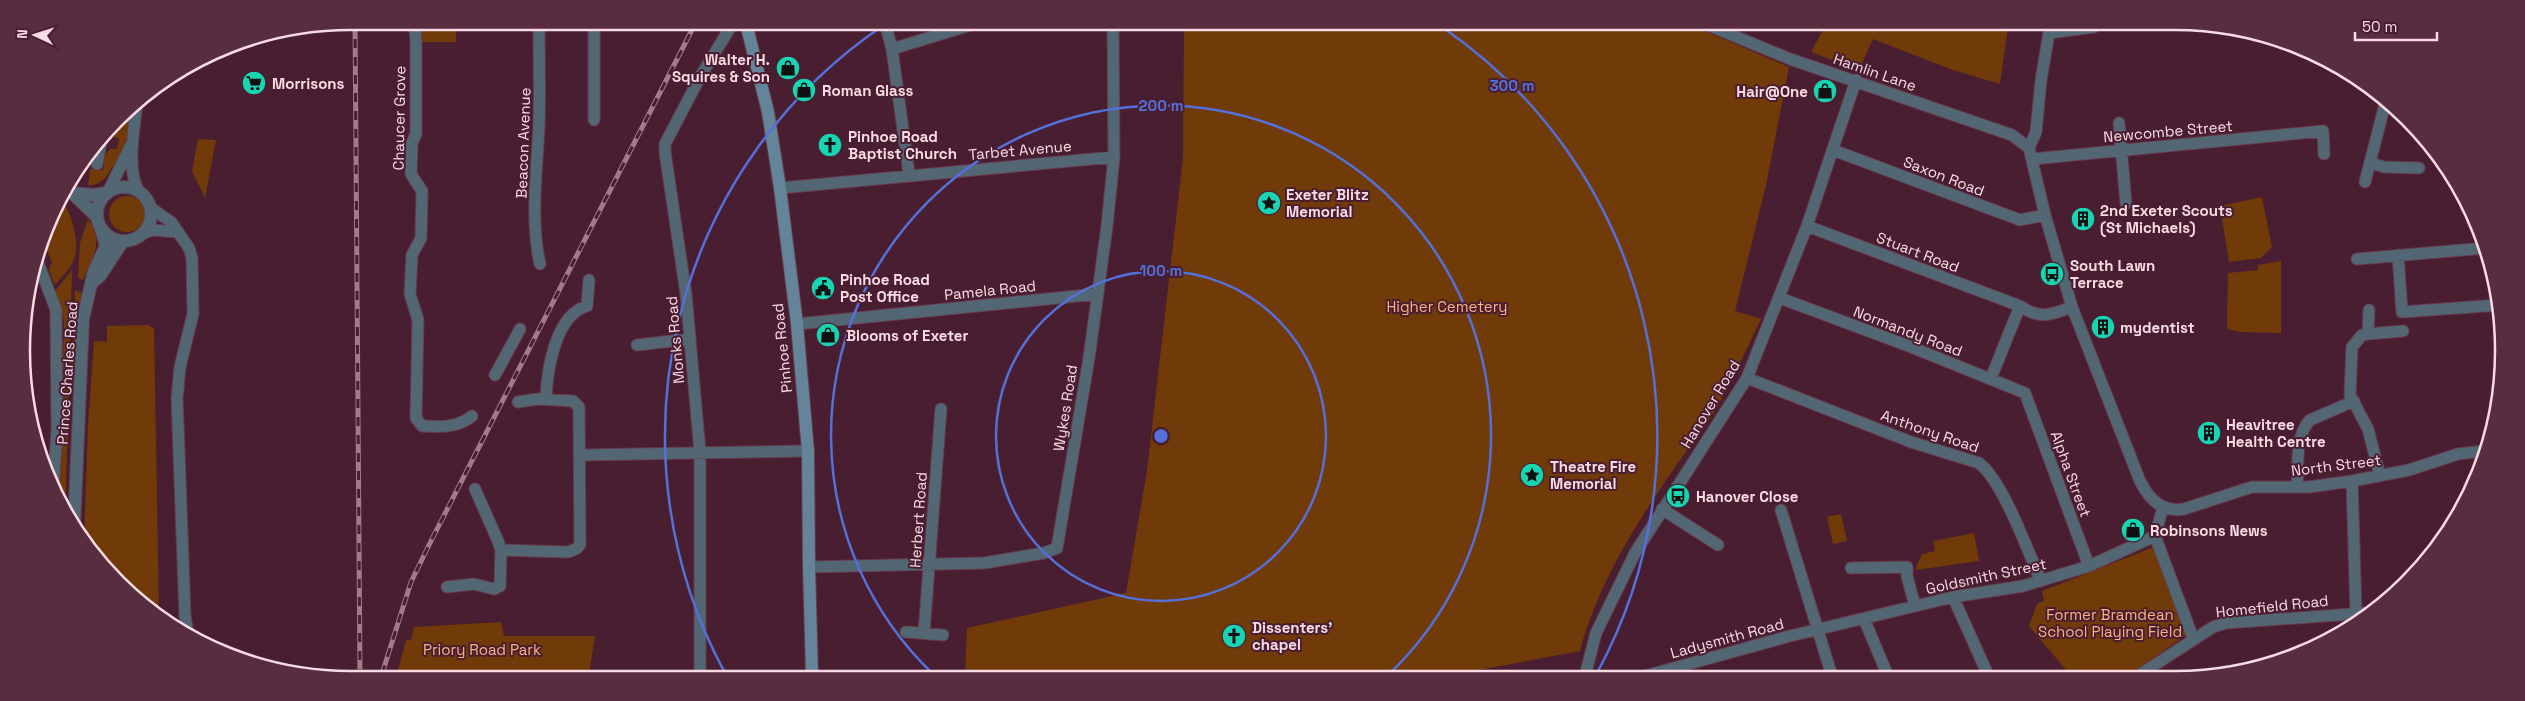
<svg xmlns="http://www.w3.org/2000/svg" width="2525" height="701" font-family="'Space Grotesk',sans-serif">
<style>
.green{fill:#713a09}
.lines{fill:none;stroke-linecap:round;stroke-linejoin:round}
.minor-casing{stroke:#663c4e;stroke-width:13}
.tertiary-casing{stroke:#663c4e;stroke-width:14}
.secondary-casing{stroke:#663c4e;stroke-width:14}
.minor{stroke:#526773;stroke-width:11}
.tertiary{stroke:#526773;stroke-width:12}
.secondary{stroke:#648599;stroke-width:12}
.rail-casing{stroke:#a07b89;stroke-width:5}
.rail{stroke:#4a1e31;stroke-width:3;stroke-dasharray:9;stroke-linecap:butt}
.ring{fill:none;stroke:#5471db;stroke-width:2.5}
.labels{text-anchor:middle;dominant-baseline:central;stroke-width:4;stroke-linejoin:round;paint-order:stroke}
.poi-label{font-size:15px;font-weight:bold;fill:#f9dbe5;stroke:#4a1e31;text-anchor:start}
.street-label{font-size:15px;fill:#f9dbe5;stroke:#4a1e31}
.park-label{font-size:15px;fill:#f9b383;stroke:#4a1e31}
.rim{fill:none;stroke:#f9dbe5;stroke-width:2.5}
.centre{fill:#5471db;stroke:#4a1e31;stroke-width:2.5}
.ring-label{font-size:15px;text-anchor:middle;font-weight:bold;fill:#5471db;stroke:#4a1e31;stroke-width:4;stroke-linejoin:round;paint-order:stroke}
</style>
<rect width="100%" height="100%" fill="#4a1e31"/>
<path class="green" d="M417,21l39,1v20h-34l-1,-13z
M1184,24l509,2 96,41 -23,118 -31,126 26,8c-16,33 -31,67 -50,98 -12,18 -26,35 -38,53 -38,55 -76,116 -93,181l-133,25 -482,-1 2,-47 159,-35 21,-122 36,-313z
M1825,26l183,1 -8,57 -50,-15 -77,-30 -14,31 -48,-18z
M131,105l-4,34 -11,30 -4,-2c-5,10 -11,19 -24,18l2,-16 13,1 2,-16 6,-5h6l2,-10 -9,-4 -2,-5z
M198,139l18,1 -11,58 -13,-27z
M109 214a18 18 0 1 1 36 0a18 18 0 1 1-36 0Z
M2262,197l10,50 -11,11 -32,4 -9,-56z
M60,198c12,13 22,49 12,66 -4,7 -12,14 -17,21l-6,-15 3,-8 -10,-22z
M88,219c17,25 4,37 -5,61l-5,-2 2,-35z
M2281,261v72l-40,-1 -14,-3 1,-56 30,-3v-5z
M72,270l-4,152 -7,7 3,-108 -10,-29z
M75,290l7,3 -5,26 -3,75h-2z
M148,325l6,4 5,287 -25,-18 -50,-55 4,-118 6,-84 13,1v-16z
M68,425l-3,88 -7,-13 2,-67z
M1841,514l6,27 -14,3 -6,-27z
M1974,533l5,28 -64,9 7,-16 13,-3 -2,-10z
M2154,547l32,88 -60,42h-54l-43,-51 8,-22 7,-3 -2,-10z
M501,622l3,14h91l-6,38h-192l9,-34h5l3,-13z"/>
<g class="lines">
<g class="minor-casing">
<path id="minor" d="M409,21l6,9 1,11v93l-4,9 -1,31 11,17 -1,47 -9,17 -2,39 8,26 -2,98 6,8c17,1 36,2 50,-10
M539,22c0,35 1,69 0,104 -2,44 -9,94 1,138
M885,23l7,26 17,125
M1710,26l80,33 222,76 17,13
M2049,33l45,-6
M892,49l85,-26
M137,101c-2,24 -11,67 1,89
M594,120v-98
M2119,123l7,81
M2029,148l16,67 27,92 68,174c9,18 22,32 44,28l68,-22h57l43,-6 57,-11 49,-16 26,-3
M2029,148l7,-16 5,-52 9,-53
M1833,150l187,70 25,-5
M2032,159l291,-28 1,23
M2371,163l13,4 35,1
M97,164l5,-28
M2365,182l21,-82
M780,188l334,-31
M109,190l22,-45
M151,208l20,14 18,26 3,10 1,56 -13,53 -3,31 8,217 3,21
M1807,226l213,80c21,14 30,9 52,1
M144,233l9,-3 25,2
M2398,255l4,57 97,-7
M36,257l20,53 1,121 -4,59
M2357,259l129,-11
M1780,298l126,47 119,48 64,173
M2369,310l-1,24 -6,1 -10,12 -2,48 18,34 12,47
M797,324l300,-30
M2368,334l35,-3
M637,345l52,-6
M495,375l25,-46
M1747,378l164,64 68,21c24,18 49,89 62,118
M1991,378l29,-72
M546,399c1,-28 9,-84 41,-93l2,-26
M581,455l227,-4
M2352,481l4,132
M2297,487c2,-21 -3,-50 13,-67l44,-19
M1662,509l56,36
M1781,510l51,166
M2155,536l38,102
M501,550l67,2 8,-3 4,-4 -1,-138 -6,-6 -35,-2 -20,3
M809,567l175,-4 60,-10 13,-5 32,-190 18,-132 7,-69 -1,-133
M1851,568l56,-1v9l8,30
M447,587l27,-3 20,5 6,-3 1,-36 -3,-9 -23,-52
M1953,597l36,80
M1864,619l24,57
M906,632l37,3
M924,633l17,-224
M700,674v-222l-14,-158 -21,-142v-8l35,-67 33,-54
M1585,676l11,-43 39,-80 112,-175 60,-152 49,-146
M1645,676l145,-40 163,-39 70,-11 66,-20 66,-30 8,-29
M2136,677l77,-50 13,-4 140,-10"/>
</g>
<g class="tertiary-casing">
<path id="tertiary" d="M97 214a27 27 0 1 1 54 0a27 27 0 1 1-54 0Z
M65,189l7,4 25,24
M72,193l22,2 12,-2
M93,282l7,-6 23,-35
M74,527l9,-208 11,-48 12,-25 -5,-17"/>
</g>
<g class="secondary-casing">
<path id="secondary" d="M746,23l22,89 12,76 17,136 11,127 1,116 3,107"/>
</g>
<use href="#minor" class="minor"/>
<use href="#tertiary" class="tertiary"/>
<use href="#secondary" class="secondary"/>
<g class="rail-casing">
<path id="rail" d="M355,21l5,653
M382,674l29,-92 20,-41 265,-519"/>
</g>
<use href="#rail" class="rail"/>
</g>
<g class="ring">
<circle cx="1161" cy="436" r="165"/>
<path d="M932 673A330 330 0 1 1 1388 675"/>
<path d="M725 673A496 496 0 0 1 884 25M1442 27A496 496 0 0 1 1597 673"/>
</g>
<defs>
<g id="shop-disc" transform="scale(1.25)"><circle r="9.5" fill="#17d5b2" stroke="#4a1e31"/><path d="M-5-2.5h2.3a2.7 3.5 0 0 1 5.4 0H5L5.5 6h-11ZM-1.5-2.5h3a1.5 2.3 0 0 0-3 0Z" fill="#111"/></g>
<g id="supermarket-disc" transform="scale(1.25)"><circle r="9.5" fill="#17d5b2" stroke="#4a1e31"/><path d="M-6-5.5h2.5l.6 2H6L4.5 2H-2.5L-4.4-4H-6ZM-1.5 3.2a1.3 1.3 0 1 0 .1 0ZM3 3.2a1.3 1.3 0 1 0 .1 0Z" fill="#111"/></g>
<g id="church-disc" transform="scale(1.25)"><circle r="9.5" fill="#17d5b2" stroke="#4a1e31"/><path d="M-1.2-6h2.4v3.5h3.3v2.4h-3.3V6h-2.4V-.1h-3.3v-2.4h3.3Z" fill="#111"/></g>
<g id="sight-disc" transform="scale(1.25)"><circle r="9.5" fill="#17d5b2" stroke="#4a1e31"/><path d="M0-6L1.8-2.2L6-1.7L2.9 1.2L3.7 5.4L0 3.3L-3.7 5.4L-2.9 1.2L-6-1.7L-1.8-2.2Z" fill="#111"/></g>
<g id="building-disc" transform="scale(1.25)"><circle r="9.5" fill="#17d5b2" stroke="#4a1e31"/><path d="M-4-6H4V6H1V3H-1V6H-4ZM-2.5-4.3h1.7v1.8h-1.7ZM.8-4.3h1.7v1.8H.8ZM-2.5-1h1.7V.8h-1.7ZM.8-1h1.7V.8H.8Z" fill="#111"/></g>
<g id="bus-disc" transform="scale(1.25)"><circle r="9.5" fill="#17d5b2" stroke="#4a1e31"/><path d="M-5-6H5V4H4V6H2V4H-2V6H-4V4H-5ZM-3.5-4V0h7V-4ZM-3.5 1.2v1.5H-2V1.2ZM2 1.2v1.5H3.5V1.2Z" fill="#111"/></g>
<g id="civic-disc" transform="scale(1.25)"><circle r="9.5" fill="#17d5b2" stroke="#4a1e31"/><path d="M-.6-6.5H3V-4.5H.6V-3L4-1V1h2V6H-6V1h2V-1L-.6-3ZM-1.2 2.5V6h2.4V2.5Z" fill="#111"/></g>
</defs>
<g fill-rule="evenodd">
<use href="#shop-disc" x="788" y="68"/>
<use href="#supermarket-disc" x="254" y="83"/>
<use href="#shop-disc" x="804" y="90"/>
<use href="#shop-disc" x="1825" y="91"/>
<use href="#church-disc" x="830" y="145"/>
<use href="#sight-disc" x="1269" y="203"/>
<use href="#building-disc" x="2083" y="219"/>
<use href="#bus-disc" x="2052" y="274"/>
<use href="#civic-disc" x="823" y="288"/>
<use href="#building-disc" x="2103" y="327"/>
<use href="#shop-disc" x="828" y="335"/>
<use href="#building-disc" x="2209" y="433"/>
<use href="#sight-disc" x="1532" y="475"/>
<use href="#bus-disc" x="1678" y="496"/>
<use href="#shop-disc" x="2133" y="530"/>
<use href="#church-disc" x="1234" y="636"/>
</g>
<g class="labels">
<g class="poi-label">
<text x="770" y="59" text-anchor="end">Walter H.<tspan x="770" dy="17">Squires &amp; Son</tspan></text>
<text x="272" y="83">Morrisons</text>
<text x="822" y="90">Roman Glass</text>
<text x="1808" y="91" text-anchor="end">Hair@One</text>
<text x="848" y="136">Pinhoe Road<tspan x="848" dy="17">Baptist Church</tspan></text>
<text x="1286" y="194">Exeter Blitz<tspan x="1286" dy="17">Memorial</tspan></text>
<text x="2100" y="210">2nd Exeter Scouts<tspan x="2100" dy="17">(St Michaels)</tspan></text>
<text x="2070" y="265">South Lawn<tspan x="2070" dy="17">Terrace</tspan></text>
<text x="840" y="279">Pinhoe Road<tspan x="840" dy="17">Post Office</tspan></text>
<text x="2120" y="327">mydentist</text>
<text x="846" y="335">Blooms of Exeter</text>
<text x="2226" y="424">Heavitree<tspan x="2226" dy="17">Health Centre</tspan></text>
<text x="1550" y="466">Theatre Fire<tspan x="1550" dy="17">Memorial</tspan></text>
<text x="1696" y="496">Hanover Close</text>
<text x="2150" y="530">Robinsons News</text>
<text x="1252" y="627">Dissenters'<tspan x="1252" dy="17">chapel</tspan></text>
</g>
<g class="street-label">
<text transform="translate(1875 72) rotate(19)">Hamlin Lane</text>
<text transform="translate(399 118) rotate(-89)">Chaucer Grove</text>
<text transform="translate(2168 131) rotate(-5)">Newcombe Street</text>
<text transform="translate(523 143) rotate(-88)">Beacon Avenue</text>
<text transform="translate(1020 150) rotate(-5)">Tarbet Avenue</text>
<text transform="translate(1944 176) rotate(21)">Saxon Road</text>
<text transform="translate(1918 252) rotate(21)">Stuart Road</text>
<text transform="translate(990 290) rotate(-6)">Pamela Road</text>
<text transform="translate(1908 331) rotate(21)">Normandy Road</text>
<text transform="translate(675 340) rotate(-95)">Monks Road</text>
<text transform="translate(782 348) rotate(-96)">Pinhoe Road</text>
<text transform="translate(67 373) rotate(-86)">Prince Charles Road</text>
<text transform="translate(1710 404) rotate(-59)">Hanover Road</text>
<text transform="translate(1065 408) rotate(-81)">Wykes Road</text>
<text transform="translate(1930 431) rotate(19)">Anthony Road</text>
<text transform="translate(2336 465) rotate(-7)">North Street</text>
<text transform="translate(2071 474) rotate(70)">Alpha Street</text>
<text transform="translate(918 520) rotate(-86)">Herbert Road</text>
<text transform="translate(1986 576) rotate(-12)">Goldsmith Street</text>
<text transform="translate(2272 606) rotate(-6)">Homefield Road</text>
<text transform="translate(1727 638) rotate(-15)">Ladysmith Road</text>
</g>
<g class="park-label">
<text x="1447" y="306">Higher Cemetery</text>
<text x="2110" y="614">Former Bramdean<tspan x="2110" dy="17">School Playing Field</tspan></text>
<text x="482" y="649">Priory Road Park</text>
</g>
</g>
<path d="M0 0H2525V701H0ZM350 30H2175A320 320 0 0 1 2495 350V351A320 320 0 0 1 2175 671H350A320 320 0 0 1 30 351V350A320 320 0 0 1 350 30Z" fill="#582d3f" fill-rule="evenodd"/>
<path class="rim" d="M350 30H2175A320 320 0 0 1 2495 350V351A320 320 0 0 1 2175 671H350A320 320 0 0 1 30 351V350A320 320 0 0 1 350 30Z"/>
<circle cx="1161" cy="436" r="8" class="centre"/>
<g class="ring-label">
<text x="1512" y="91">300 m</text>
<text x="1161" y="111">200 m</text>
<text x="1161" y="276">100 m</text>
</g>
<g transform="translate(35 35) rotate(274)" stroke="#4a1e31" stroke-width="4" paint-order="stroke">
<path d="M0-4L9 19L0 12L-9 19Z" fill="#f9dbe5"/>
<text y="-8" font-size="14" font-weight="bold" text-anchor="middle" fill="#f9dbe5">N</text>
</g>
<path d="M2355 32v8h82v-8" fill="none" stroke="#f9dbe5" stroke-width="2.5"/>
<text x="2362" y="32" font-size="15" fill="#f9dbe5" stroke="#4a1e31" stroke-width="4" paint-order="stroke">50 m</text>
</svg>
